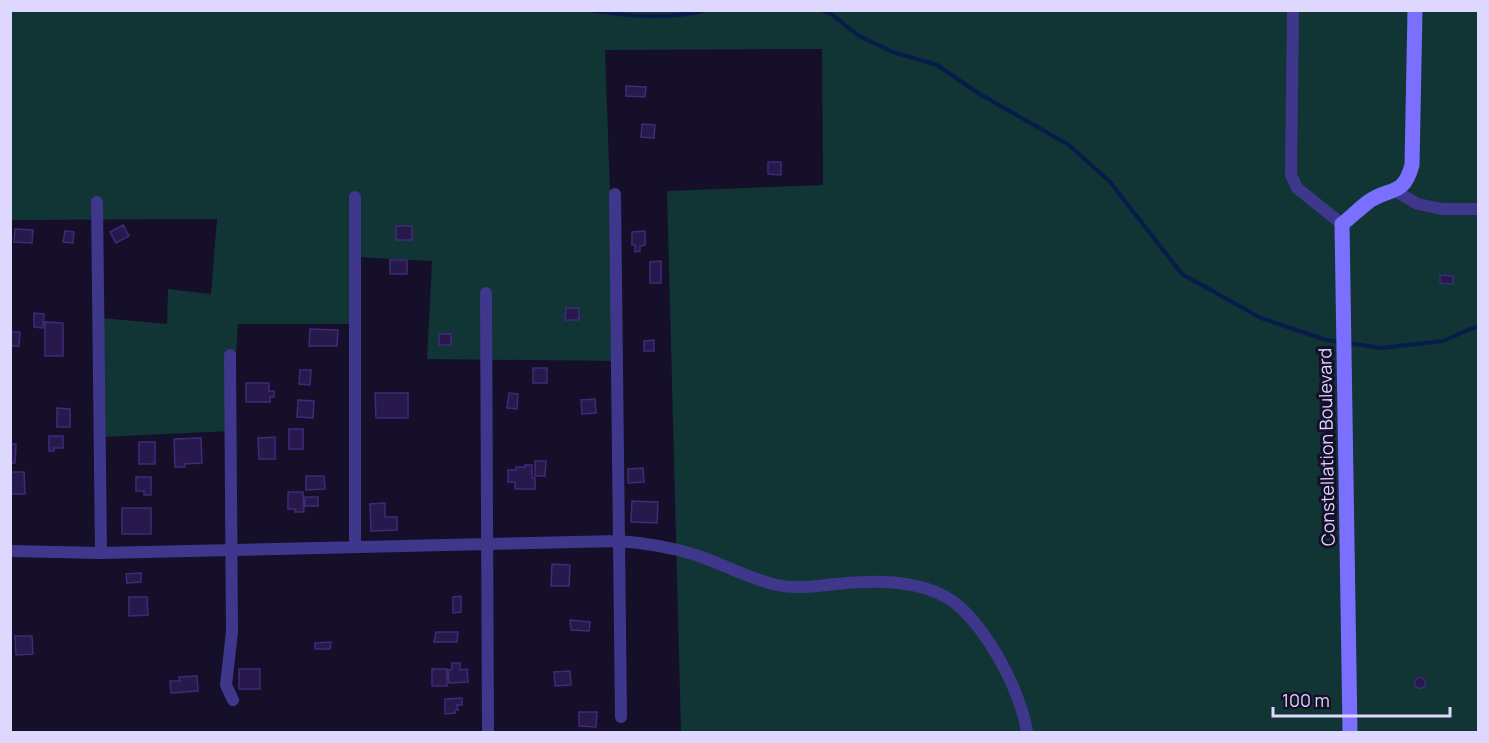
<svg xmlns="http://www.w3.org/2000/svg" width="1489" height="743" font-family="Manrope,sans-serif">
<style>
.green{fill:#113434}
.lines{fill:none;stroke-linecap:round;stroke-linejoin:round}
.stream{stroke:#071c4b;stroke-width:4}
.building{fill:#27194c;stroke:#3f2a7a;stroke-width:1.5}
.street{stroke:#3f378c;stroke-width:12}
.secondary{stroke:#7b6fff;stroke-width:15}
.labels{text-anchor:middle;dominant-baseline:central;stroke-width:6;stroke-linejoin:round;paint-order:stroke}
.street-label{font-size:18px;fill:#ded8ff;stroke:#150f2a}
</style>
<rect width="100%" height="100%" fill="#150f2a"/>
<path class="green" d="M10,11h1468v721h-797l-14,-541 156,-6 -1,-136 -217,1 11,311 -189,-2 5,-98 -78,-4 -5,67h-111l-7,107 -129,6v-119l65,6 1,-35 43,5 6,-75 -206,1z"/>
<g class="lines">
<path class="stream" d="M588,10c39,6 81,10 119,0
M821,10l9,3 29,23 34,16 44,13 41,28 91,52 41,37 72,92 79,44 65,22 14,2
M1348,343l33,5 62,-7 27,-12 8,-2"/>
</g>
<path class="building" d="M626,86l20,1 -1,10 -19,-1z
M642,124l13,1 -1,13 -13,-1z
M768,162h13v13l-13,-1z
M123,225l6,11 -13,7 -6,-11z
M396,226h16v14h-16z
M15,229l18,1 -1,13 -18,-1z
M65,231l9,1 -1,11 -10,-1z
M645,231v14l-5,1v5l-5,1v-7h-3v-13z
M390,260h17v14h-17z
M661,261v22h-11v-21z
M1440,275l13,1v8l-13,-1z
M566,308h13v12h-14z
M34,313l10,1 -1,14 -9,-1z
M45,322l18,1v33h-18z
M310,329l28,1 -1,16h-28z
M10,332h10l-1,14h-9z
M439,334h12v11h-12z
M654,340v11h-10v-10z
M533,368h14v15h-14z
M300,370h11l-1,15 -11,-1z
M246,383h23v8h5v6h-4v5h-24z
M375,393h33v25h-32z
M509,393l9,1 -1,15 -10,-1z
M595,399l1,14 -14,1 -1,-14z
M298,400l16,1 -1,17 -16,-1z
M57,408l13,1v18h-13z
M289,429h14v20h-14z
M49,436h14v12h-9v3h-5z
M275,437v22h-16l-1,-21z
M201,438l1,25 -18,1 1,3h-10l-1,-28z
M139,442h16v22h-16z
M10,444h6l-1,19h-5z
M535,461h11l-1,15h-10z
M525,465h7v13h3v11h-20v-7h-7v-12h8v-3h9z
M643,468l1,14 -16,1v-14z
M10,472h14l1,22h-15z
M306,476h18l1,13 -19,1z
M136,477h15v18h-7v-4h-8z
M288,492h15l1,20h-9v-3h-7z
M305,497h13v9h-13z
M632,501l26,1 -1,21 -26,-1z
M385,503v14h12v13l-26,1 -1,-27z
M122,508h29v26h-29z
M552,564l18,1 -1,21h-18z
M141,573v9l-14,1 -1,-9z
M461,596v16l-8,1v-16z
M129,597h18l1,18 -19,1z
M570,620l20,2 -1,9 -18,-1z
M436,632h22l-1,10h-23z
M15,636h17l1,18 -17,1z
M331,642l-1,7h-15v-6z
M452,663h8v7l7,-1 1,13 -19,1 -1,-13 4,-1z
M239,669h21v20h-21z
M432,669h15v17h-15z
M570,671l1,14 -16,1 -1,-14z
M197,676l1,15 -27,2 -1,-12h10l-1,-4z
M1414.5 683a5.5 5.5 0 1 1 11 0a5.5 5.5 0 1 1-11 0Z
M462,698v7h-5l1,5h-3v3l-10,1v-15z
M579,712h18l-1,15 -17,-1z"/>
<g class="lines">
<path class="street" d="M1293,10l-2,165 6,13 45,36
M1395,191l23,13 24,5h36
M615,194l6,523
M355,197v350
M97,202l4,351
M486,293l2,439
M230,355l2,277 -6,53 7,15
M10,551l91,2 518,-12c26,2 52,6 77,14 27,9 53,24 81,30 28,6 58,-3 86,-3 25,-1 54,1 77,12 40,17 81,96 87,138"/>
<path class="secondary" d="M1350,732l-8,-508c9,-7 17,-15 26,-22 22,-16 35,-4 44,-37l3,-155"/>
</g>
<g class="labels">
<g class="street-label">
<text transform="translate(1326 447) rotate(-91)">Constellation Boulevard</text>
</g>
</g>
<rect width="1489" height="743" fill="none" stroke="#ded8ff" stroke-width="24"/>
<path d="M1273 707v9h177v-9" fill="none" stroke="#ded8ff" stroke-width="3"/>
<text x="1282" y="707" font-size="18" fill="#ded8ff" stroke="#150f2a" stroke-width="4.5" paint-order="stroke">100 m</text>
</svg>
